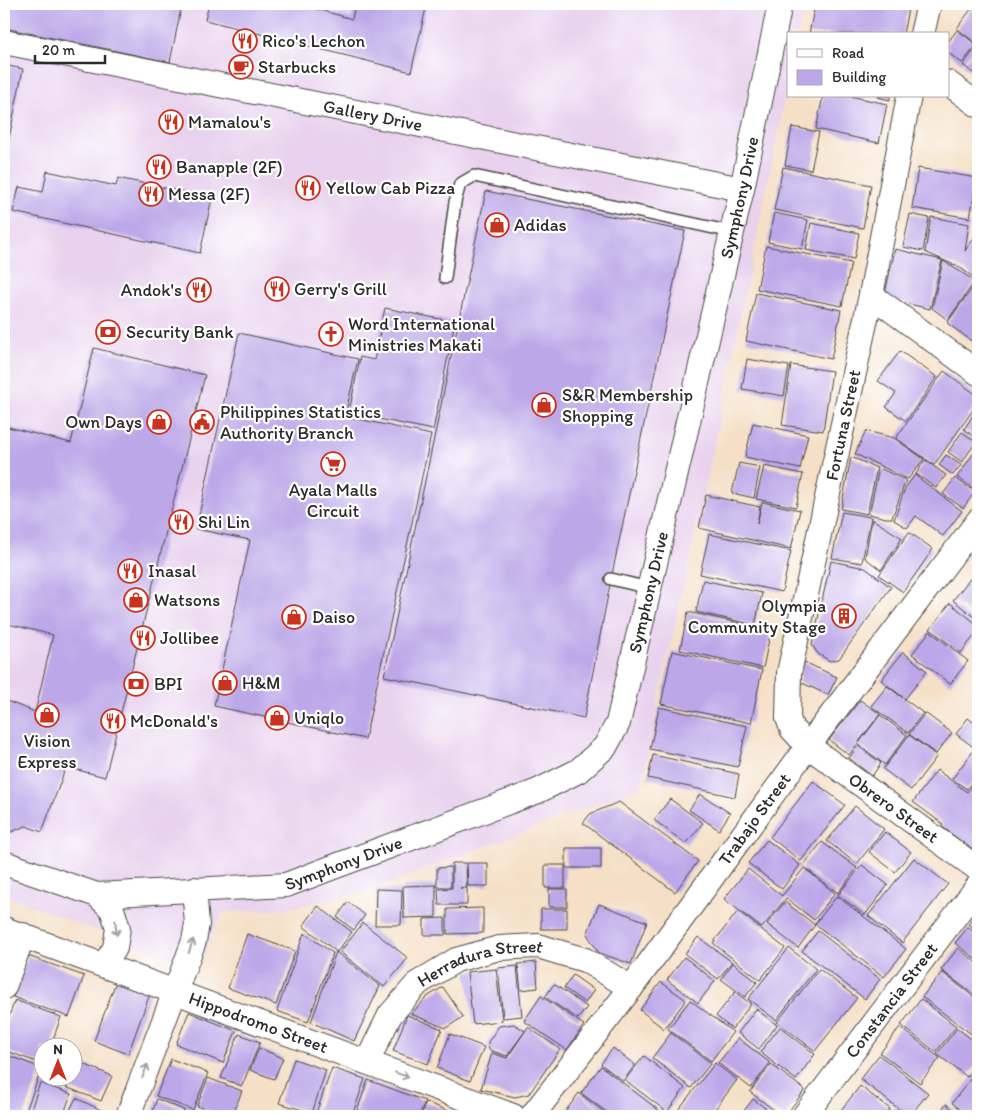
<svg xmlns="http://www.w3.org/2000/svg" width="982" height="1120" font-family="Itim,sans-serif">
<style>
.built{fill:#e8d2ee}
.building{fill:#bca7e8}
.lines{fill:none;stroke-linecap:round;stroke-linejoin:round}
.lane-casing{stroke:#494642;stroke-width:14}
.street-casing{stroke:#494642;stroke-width:26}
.lane{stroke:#fff;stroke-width:11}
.street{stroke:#fff;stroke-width:24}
.oneway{stroke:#a0a0a0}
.labels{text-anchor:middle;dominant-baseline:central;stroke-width:4.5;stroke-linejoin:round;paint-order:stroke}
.poi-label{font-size:18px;fill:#2b2b2b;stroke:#fff;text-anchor:start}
.street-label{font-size:18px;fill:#2b2b2b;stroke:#fff}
</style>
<rect width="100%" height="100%" fill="#fff"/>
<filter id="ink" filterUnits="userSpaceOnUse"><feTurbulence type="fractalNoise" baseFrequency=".02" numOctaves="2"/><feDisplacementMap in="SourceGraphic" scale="10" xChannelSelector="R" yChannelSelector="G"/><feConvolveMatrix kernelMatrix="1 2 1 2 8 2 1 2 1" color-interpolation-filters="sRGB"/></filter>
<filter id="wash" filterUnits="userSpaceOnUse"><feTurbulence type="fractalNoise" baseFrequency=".0096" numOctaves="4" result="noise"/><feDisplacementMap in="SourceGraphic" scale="20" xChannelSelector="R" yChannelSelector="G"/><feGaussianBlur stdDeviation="1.12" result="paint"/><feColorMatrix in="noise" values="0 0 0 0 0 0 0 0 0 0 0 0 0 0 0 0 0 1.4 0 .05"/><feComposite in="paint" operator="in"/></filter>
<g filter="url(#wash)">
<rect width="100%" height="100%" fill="#f5e0c7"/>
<path class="built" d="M4,4h801l-7,30h-10v48l-82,403 -24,109 -19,83 -22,110 -275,105 -89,18 -54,2 -27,56 -192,-73z"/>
<g id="blocks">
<path class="building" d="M4,4h178l-12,58 -166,-34z
M209,4h90l53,15 3,-15h72l-16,68 -206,-52z
M815,4h94l-6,30h-94z
M975,4h3v73l-15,-12 15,-20 -21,-17z
M957,30l20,15 -15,18 -14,-10v-11z
M4,65l19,4 -18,89 -1,-1z
M823,96h27l37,8 -8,39 -63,-14z
M877,96h13v4l-13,-3z
M792,127l27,5 -8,38 -26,-5z
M783,167l88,18 -8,43 -89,-18z
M918,168l59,10 -7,40 -58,-10z
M47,171l69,15 2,-8 94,20 -12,55 -187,-41 6,-25 24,5z
M486,191l199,40 -74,348 -27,139 -200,-42z
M774,213l34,7 -6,29 -34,-7z
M910,214l19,4 -6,33 -20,-4z
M931,217l38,7 -4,27 13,-19v46l-1,2 -22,-16 -1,1 -29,-13z
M811,223l48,10 -5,26 -48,-9z
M766,246l85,17 -9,43 -85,-17z
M895,249l47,11 -12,49 -46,-11z
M943,261l32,20 -27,39 -16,-12z
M978,280v63l-1,2 -30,-22z
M756,293l85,17 -10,49 -85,-18z
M385,308l70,14 -22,108 -84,-17 11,-56 14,3z
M239,333l119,26 -13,57 86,19 -66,304 -151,-33 36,-166 -54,-11z
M94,348l111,27 -100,402 -39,-10 -24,65 -16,-6 -22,9v-135l31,12 18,-77 -49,-12v-197l67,17z
M900,351l37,26 -31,44 -20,-14 10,-14 -18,-12z
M747,359l42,7 -5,30 -42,-7z
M791,365l41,6 -9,60 -41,-6z
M944,371l34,25v7l-44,62 -38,-27z
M978,408v31l-14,-10z
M753,423l55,12 -8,34 -55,-12z
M866,431l28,7 30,21 -16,20 -53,-25z
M962,432l14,10 -14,20 -14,-10z
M978,447v45l-21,-15z
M946,455l15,10 -8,10 -14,-10z
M851,457l26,11 -10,46 -26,-5z
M925,460l21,15 -10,13 -20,-14z
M739,463l21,4 -6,31 -22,-5z
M764,466l39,8 -7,33 -40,-8z
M881,469l25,11 -14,38h-6l-17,-4 9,-41z
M915,475l47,36 -19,25 -27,-20 -9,12 -13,-8 11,-32z
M955,478l20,14 -12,16 -20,-14z
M706,495l54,12 -3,17 5,-22 38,8 -9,39 -92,-21z
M842,512l29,5 -9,46 -30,-5z
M872,519l30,19 -21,32 -16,-12z
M909,532l24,17 -30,43 -24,-17z
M709,534l82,17 -9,41 -82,-18z
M831,561l34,7 26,19 -52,72 -9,2 -12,-7 -6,-9z
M973,575l5,4v41l-25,-20z
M703,580l59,13 -7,32 -59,-13z
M950,603l28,22v6l-17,22 -31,-24z
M688,612l83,18 -8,38 -83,-18z
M930,631l38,30 -18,23 -38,-30z
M672,651l90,19 -11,53 -90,-19z
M903,652l24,19 -22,28 -24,-19z
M802,661l35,16 -9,18 -28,-13z
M887,686l36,27 -15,20 -37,-27z
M860,700l20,14 -31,41 -20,-15z
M659,707l88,19 -9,41 -88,-18z
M925,713l27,20 -16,21 -27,-20z
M880,715l27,20 -22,30 -27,-21z
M968,718l10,8v20l-2,3 -20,-15z
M909,735l28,21 -26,34 -28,-21z
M858,746l23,17 -9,13 -23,-18z
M974,750l4,4v20l-11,15 -15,-10z
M653,755l86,19 -4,23 -87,-19z
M937,770l30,22 11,-15v77l-37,-28 2,-2 -30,-22z
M813,781l32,24 -44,56 -31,-24z
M700,794l30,19 -11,17 -30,-20z
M670,799l33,24 -17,21 -32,-24z
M619,802l79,59 -23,31 -92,-69 7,-9z
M855,806l29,23 -27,35 -30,-23z
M885,832l26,20 -16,20 -26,-20z
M767,840l33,25 -18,24 -34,-26z
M822,842l35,26 -19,25 -35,-27z
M566,848h35v20h-35z
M914,858l34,26 -46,59 -34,-27z
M452,863h14l1,24 -7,1h7v17h-28l-1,-16 14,-1z
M467,863h21v23h-20z
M545,865h20v23h-20z
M862,865l26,20 -23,30 -27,-20z
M451,867v20h-14v-19z
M804,868l31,25 -21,27 -28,-22 -24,30 -38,-29 24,-30 34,27z
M436,885v32l-32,1 -1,-32z
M376,889l26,1 -1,35h-26z
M549,889h18v18h-18z
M837,896l69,53 -22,28 -69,-53z
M348,902l17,13 -11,15 -17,-13z
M785,902l30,23 -17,23 -31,-24z
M599,904l48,18 -16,42 -32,-11 -12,-19z
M318,906l34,26 -15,20 -34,-26z
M483,908v25l-36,1v-25z
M541,909h26v20h-26z
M738,911l47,37 -25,32 -47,-37z
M978,913v18l-9,-7z
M445,918v17h-21v-16z
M363,923l45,35 -24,29 -44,-35z
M968,927l10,8v26l-23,-18z
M818,931l62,48 -15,20 -63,-48z
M304,933l29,20 -25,69 -31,-11z
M247,934l48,17 -19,54 -48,-17z
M698,937l34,25 -14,17 -33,-25z
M789,948l27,21 -40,51 -28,-21z
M958,948l20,16v32l-1,1 -36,-27z
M336,952l44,34 -26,55 -43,-19z
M28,956l56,20 -15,41 -56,-20z
M684,957l31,24 -17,22 -31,-23z
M536,962l2,26 -17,2 -3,-26z
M733,963l24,19 -12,15 -24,-18z
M517,966l5,50 -19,2 -5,-50z
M496,969l6,52 -29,3 -6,-52z
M819,969l38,29 -42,53 -38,-29z
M942,972l36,28v39l-56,-42z
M573,975l21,15 -9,13 -21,-15z
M117,979l34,12 -23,63 -34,-13z
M661,982l25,18 -22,29 -24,-19z
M554,984l33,23 -9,12 -33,-22z
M443,987l20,30 -17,11 -35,-14 16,-17z
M735,992l16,12 -19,25 -16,-13z
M541,996l43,29 -17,25 -43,-29z
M921,999l35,27 -20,26 -35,-27z
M15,1000l46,17 -11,31h-8v16l-38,-14v-20z
M690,1000l43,32 -22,29 -43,-32z
M756,1009l21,16 -18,24 -21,-16z
M189,1012l47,19 -13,32 -47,-19z
M407,1015l35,14 -14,35 -35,-13z
M514,1024l11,7 -18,25 -18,-6 -1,-8 11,-16z
M528,1027l32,22 -31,45 -14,3 -34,-8 11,-36 15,5z
M780,1027l35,27 -19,26 -36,-28z
M900,1027l40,31 -20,25 -40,-30z
M957,1028l21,16v19l-11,14 -30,-23z
M671,1033l40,30 -20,25 -39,-30z
M239,1034l21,8 -18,44 -21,-8z
M450,1034l34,13 -14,34 -33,-13z
M738,1038l32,25 -19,25 -33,-25z
M259,1048l24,10 -9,21 -24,-9z
M613,1048l22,17 -12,16 -22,-17z
M4,1054l38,14 -18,48 -20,-7z
M879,1055l49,38 -18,23h-2l-48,-37z
M644,1056l41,32 -18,24 -42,-32z
M72,1059l40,17 -11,25 -58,-23h29z
M171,1059l37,14 -15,37 -37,-14z
M294,1059l32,11 -14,43 -33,-10z
M715,1063l22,17 -27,36h-24l-8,-6z
M771,1064l34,26 -20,26h-3l-32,-24z
M601,1066l64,49 -1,1h-52l-31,-23z
M332,1068l33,11 -13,37h-37z
M978,1069v47h-9l-17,-13z
M208,1078l34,13 -10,25h-10l-25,-10z
M368,1080l57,21 -6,15h-64z
M40,1083l31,11 -8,22h-31l-3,-1z
M860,1086l30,23 -5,7h-35l-9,-6z
M579,1093l30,23h-47z
M76,1098l27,13 -3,5h-33z
M157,1099l27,11 -2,6h-31z
M753,1099l23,17h-36z
M426,1102l25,10 -2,4h-28z
M946,1104l16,12h-25z
M277,1110l18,6h-20z
M837,1110l8,6h-13z
M894,1110l8,6h-13z
M187,1112l11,4h-13z"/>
</g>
</g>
<g filter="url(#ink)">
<use href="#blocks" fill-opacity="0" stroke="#494642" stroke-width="1"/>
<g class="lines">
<g class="lane-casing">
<path id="lane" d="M445,278l10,-76 5,-18 14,-8 258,56
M611,579l38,9"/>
</g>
<g class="street-casing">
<g id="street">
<path d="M922,34l7,-30"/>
<path id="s1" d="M4,42l738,147"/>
<path d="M948,83l30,22"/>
<path id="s2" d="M909,96l-38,199 -82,378 -1,45 4,11 16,17 170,123"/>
<path d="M871,295l107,78"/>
<path id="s3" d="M4,863l93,32 189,-10 50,-19 202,-75 40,-20 27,-24 13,-24 124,-534 38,-185"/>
<path d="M97,895l15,14 6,19 -3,20 -11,17"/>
<path id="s4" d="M4,929l509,187"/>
<path d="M4,987l19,-52"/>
<path id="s5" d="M367,1062l23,-47 28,-32 38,-23 43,-12 39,-2 47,14 46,28"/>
<path d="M128,1116l66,-175 3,-17 -3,-35"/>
<path id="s6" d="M532,1116l99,-128 177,-242 170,-225"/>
<path id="s7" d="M804,1116l174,-230"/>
</g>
</g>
<use href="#lane" class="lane"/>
<use href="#street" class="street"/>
</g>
<defs><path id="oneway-shaft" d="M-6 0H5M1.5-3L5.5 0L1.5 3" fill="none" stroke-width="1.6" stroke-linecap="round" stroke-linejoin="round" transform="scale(1.25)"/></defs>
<g class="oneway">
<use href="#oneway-shaft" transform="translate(116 928) rotate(84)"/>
<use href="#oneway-shaft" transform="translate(191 946) rotate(-72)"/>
<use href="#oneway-shaft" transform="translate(145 1071) rotate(-69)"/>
<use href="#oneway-shaft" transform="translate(402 1075) rotate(20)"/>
</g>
</g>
<defs>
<g id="restaurant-ring" transform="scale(1.25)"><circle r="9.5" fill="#fff" stroke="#c8321e" stroke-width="1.5"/><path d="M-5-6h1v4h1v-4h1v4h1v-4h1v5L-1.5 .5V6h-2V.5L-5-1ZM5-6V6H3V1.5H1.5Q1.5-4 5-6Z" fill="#c8321e"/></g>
<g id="cafe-ring" transform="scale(1.25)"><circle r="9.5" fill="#fff" stroke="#c8321e" stroke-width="1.5"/><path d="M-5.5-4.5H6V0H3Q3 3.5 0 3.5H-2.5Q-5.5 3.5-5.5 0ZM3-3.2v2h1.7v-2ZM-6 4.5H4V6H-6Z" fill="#c8321e"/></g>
<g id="shop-ring" transform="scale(1.25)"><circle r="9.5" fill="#fff" stroke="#c8321e" stroke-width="1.5"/><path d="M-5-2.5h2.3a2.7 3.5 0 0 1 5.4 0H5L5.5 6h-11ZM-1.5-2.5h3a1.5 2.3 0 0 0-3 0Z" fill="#c8321e"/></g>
<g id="bank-ring" transform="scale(1.25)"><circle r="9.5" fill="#fff" stroke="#c8321e" stroke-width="1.5"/><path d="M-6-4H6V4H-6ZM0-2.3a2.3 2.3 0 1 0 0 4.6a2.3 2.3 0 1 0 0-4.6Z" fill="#c8321e"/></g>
<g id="church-ring" transform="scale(1.25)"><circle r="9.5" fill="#fff" stroke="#c8321e" stroke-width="1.5"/><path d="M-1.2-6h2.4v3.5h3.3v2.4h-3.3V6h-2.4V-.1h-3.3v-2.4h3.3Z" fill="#c8321e"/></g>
<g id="civic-ring" transform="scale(1.25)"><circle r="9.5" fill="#fff" stroke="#c8321e" stroke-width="1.5"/><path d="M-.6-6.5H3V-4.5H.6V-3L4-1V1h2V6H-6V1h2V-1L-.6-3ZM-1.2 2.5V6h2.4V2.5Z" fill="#c8321e"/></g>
<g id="supermarket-ring" transform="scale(1.25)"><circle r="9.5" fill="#fff" stroke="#c8321e" stroke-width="1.5"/><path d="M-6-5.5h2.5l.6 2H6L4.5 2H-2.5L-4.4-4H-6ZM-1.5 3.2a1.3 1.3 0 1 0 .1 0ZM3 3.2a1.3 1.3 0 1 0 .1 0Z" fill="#c8321e"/></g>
<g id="building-ring" transform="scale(1.25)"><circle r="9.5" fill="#fff" stroke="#c8321e" stroke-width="1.5"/><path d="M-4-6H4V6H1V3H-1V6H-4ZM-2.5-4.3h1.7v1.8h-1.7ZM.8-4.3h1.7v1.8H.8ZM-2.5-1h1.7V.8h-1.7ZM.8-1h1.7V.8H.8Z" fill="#c8321e"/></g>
</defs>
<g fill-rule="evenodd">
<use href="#restaurant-ring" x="245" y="41"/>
<use href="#cafe-ring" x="241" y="67"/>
<use href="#restaurant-ring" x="171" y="122"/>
<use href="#restaurant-ring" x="159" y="167"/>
<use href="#restaurant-ring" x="308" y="188"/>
<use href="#restaurant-ring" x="151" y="194"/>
<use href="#shop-ring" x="497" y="225"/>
<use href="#restaurant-ring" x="277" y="289"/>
<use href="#restaurant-ring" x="199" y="290"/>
<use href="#bank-ring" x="108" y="332"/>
<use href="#church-ring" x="331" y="334"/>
<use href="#shop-ring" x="544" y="405"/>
<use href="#shop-ring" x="159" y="422"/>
<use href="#civic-ring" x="202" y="422"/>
<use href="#supermarket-ring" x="333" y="464"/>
<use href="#restaurant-ring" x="181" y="522"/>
<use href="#restaurant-ring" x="130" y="571"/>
<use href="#shop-ring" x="136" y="600"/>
<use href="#building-ring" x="844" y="616"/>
<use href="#shop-ring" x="294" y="617"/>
<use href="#restaurant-ring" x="143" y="638"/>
<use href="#shop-ring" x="225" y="683"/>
<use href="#bank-ring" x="136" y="684"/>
<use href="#shop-ring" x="47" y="715"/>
<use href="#shop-ring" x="277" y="718"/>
<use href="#restaurant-ring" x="113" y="721"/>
</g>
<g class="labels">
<g class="poi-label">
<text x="262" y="41">Rico's Lechon</text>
<text x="258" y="67">Starbucks</text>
<text x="188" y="122">Mamalou's</text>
<text x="176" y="167">Banapple (2F)</text>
<text x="326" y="188">Yellow Cab Pizza</text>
<text x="168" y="194">Messa (2F)</text>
<text x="514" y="225">Adidas</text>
<text x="294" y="289">Gerry's Grill</text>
<text x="182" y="290" text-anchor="end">Andok's</text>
<text x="348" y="324">Word International<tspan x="348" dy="21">Ministries Makati</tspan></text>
<text x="126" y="332">Security Bank</text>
<text x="562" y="395">S&amp;R Membership<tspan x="562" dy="21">Shopping</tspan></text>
<text x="220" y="412">Philippines Statistics<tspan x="220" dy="21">Authority Branch</tspan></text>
<text x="142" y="422" text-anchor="end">Own Days</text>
<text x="333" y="490" text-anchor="middle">Ayala Malls<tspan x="333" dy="21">Circuit</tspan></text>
<text x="198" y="522">Shi Lin</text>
<text x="148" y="571">Inasal</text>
<text x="154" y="600">Watsons</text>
<text x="826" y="606" text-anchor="end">Olympia<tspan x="826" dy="21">Community Stage</tspan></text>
<text x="312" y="617">Daiso</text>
<text x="160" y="638">Jollibee</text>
<text x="242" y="683">H&amp;M</text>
<text x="154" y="684">BPI</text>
<text x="294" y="718">Uniqlo</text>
<text x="130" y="721">McDonald's</text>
<text x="47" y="741" text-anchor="middle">Vision<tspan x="47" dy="21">Express</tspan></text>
</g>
<g class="street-label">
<text stroke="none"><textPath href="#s1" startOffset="376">Gallery Drive</textPath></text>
<text stroke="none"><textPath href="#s3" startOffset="1204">Symphony Drive</textPath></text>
<text transform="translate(843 425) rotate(-78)">Fortuna Street</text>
<text stroke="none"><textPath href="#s3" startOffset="799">Symphony Drive</textPath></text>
<text stroke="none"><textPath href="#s2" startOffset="775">Obrero Street</textPath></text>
<text stroke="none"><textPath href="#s6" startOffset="371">Trabajo Street</textPath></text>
<text stroke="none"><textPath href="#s3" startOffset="349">Symphony Drive</textPath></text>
<text stroke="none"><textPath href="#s5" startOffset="162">Herradura Street</textPath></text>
<text stroke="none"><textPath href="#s7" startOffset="145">Constancia Street</textPath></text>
<text stroke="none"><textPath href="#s4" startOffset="271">Hippodromo Street</textPath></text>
</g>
</g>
<rect width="982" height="1120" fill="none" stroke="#fff" stroke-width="20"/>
<rect x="787" y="32" width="162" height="65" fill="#ffffff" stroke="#aaaaaa"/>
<rect x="797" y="49" width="25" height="8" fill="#ffffff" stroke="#aaaaaa"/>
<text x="832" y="58" font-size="15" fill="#2b2b2b">Road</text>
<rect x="797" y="70" width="25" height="15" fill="#bca7e8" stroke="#aaaaaa"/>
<text x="832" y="82" font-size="15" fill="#2b2b2b">Building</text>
<g transform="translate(58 1062)"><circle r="24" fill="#ffffff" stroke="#aaaaaa"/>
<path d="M0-4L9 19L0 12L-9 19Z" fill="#c8321e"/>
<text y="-8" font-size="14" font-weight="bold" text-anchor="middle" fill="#2b2b2b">N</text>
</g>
<path d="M35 55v8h70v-8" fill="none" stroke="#2b2b2b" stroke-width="2.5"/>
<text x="42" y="55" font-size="15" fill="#2b2b2b" stroke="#ffffff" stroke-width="4" paint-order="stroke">20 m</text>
</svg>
